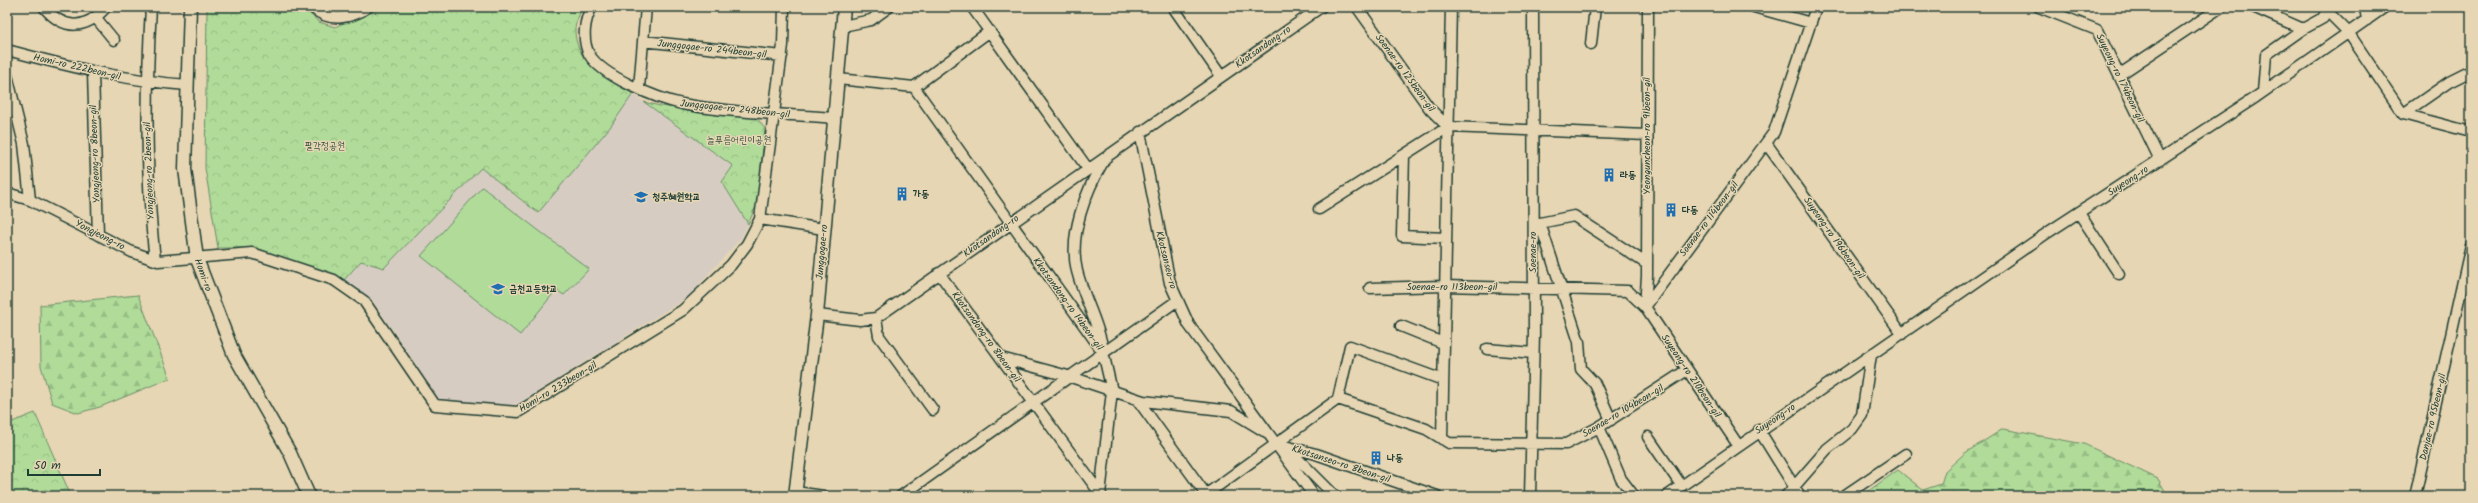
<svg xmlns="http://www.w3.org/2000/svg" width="2478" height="503" font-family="Kalam,'Poor Story',sans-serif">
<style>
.built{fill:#d6ccc2}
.forest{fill:url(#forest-firs);stroke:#688c66}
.park{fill:url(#park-crowns);stroke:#688c66}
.pitch{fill:#b0db99;stroke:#688c66}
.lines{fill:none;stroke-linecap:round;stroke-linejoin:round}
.minor-casing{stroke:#1f3d34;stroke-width:13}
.tertiary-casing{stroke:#1f3d34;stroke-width:15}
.minor{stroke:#e7d6b3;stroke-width:10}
.tertiary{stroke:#e7d6b3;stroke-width:12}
.labels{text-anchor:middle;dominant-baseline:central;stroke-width:3;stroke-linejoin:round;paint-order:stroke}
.street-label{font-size:10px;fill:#1f3d34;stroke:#e7d6b3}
.park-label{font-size:10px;fill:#2e4d3e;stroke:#e7d6b3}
.poi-label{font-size:10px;font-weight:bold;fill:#1f3d34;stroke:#e7d6b3;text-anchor:start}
</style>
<defs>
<pattern id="forest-firs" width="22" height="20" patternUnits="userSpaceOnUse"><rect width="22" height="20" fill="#b0db99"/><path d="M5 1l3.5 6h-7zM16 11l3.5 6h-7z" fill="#97bd84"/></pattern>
<pattern id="park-crowns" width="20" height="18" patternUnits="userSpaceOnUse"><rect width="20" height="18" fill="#b0db99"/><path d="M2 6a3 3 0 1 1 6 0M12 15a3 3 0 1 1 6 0" fill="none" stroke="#97bd84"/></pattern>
</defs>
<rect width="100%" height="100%" fill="#e7d6b3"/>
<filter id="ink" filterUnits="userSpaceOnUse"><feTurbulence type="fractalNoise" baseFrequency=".025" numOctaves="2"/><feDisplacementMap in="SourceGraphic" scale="8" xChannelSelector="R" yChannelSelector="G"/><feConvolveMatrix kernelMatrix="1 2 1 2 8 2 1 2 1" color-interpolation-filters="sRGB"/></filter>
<g filter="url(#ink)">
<path class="built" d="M633,94l100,72 -11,16 26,42 -6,13 -54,60 -170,107 -8,1 -71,-6 -66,-98 -29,-21 17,-19 23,7 97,-100 56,45 74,-87z"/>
<path class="forest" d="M138,295l32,83 -70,29 -22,6 -26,-10 -11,-37 -1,-61z
M2003,429l81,15 74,35 10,17h-307l37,-26 25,20 18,-6 4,-13 20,-18z"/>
<path class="park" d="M207,7h95l17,15 16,5 41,-20h207c-3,6 -7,14 -8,21 -1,34 32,52 58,66l-22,32 -73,87 -57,-45 -97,100 -23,-7 -17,19 -94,-32h-32l-13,-80z
M644,102l16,4 97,12 8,11 -8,75 -9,20 -26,-42 11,-16z
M35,413l36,83h-64v-72z"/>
<path class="pitch" d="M482,187l107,82 -25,26 -8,-5 -36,45 -99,-79z"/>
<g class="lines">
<g class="minor-casing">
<path id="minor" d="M44,7c20,24 42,23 62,0
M151,7c-5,85 -6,168 4,253
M312,7c16,16 39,12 56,0
M592,7c-8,13 -10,33 -3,47 12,22 69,45 93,50 50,9 102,10 152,14
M972,7l116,162
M1173,7l48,69
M1357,7l73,102 18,18 199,8
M1754,7l57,16
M2039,7l58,23 63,130
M2253,7l50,22 20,-11 6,-11
M2365,7l2,13
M2328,12l20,20 55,82 68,18
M96,18l18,22
M843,26l28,-6 18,-13
M643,41l139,15
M1591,44l4,-37
M7,50c60,16 119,31 181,35
M93,73l5,162
M7,75l17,69 6,56
M2119,75l102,-68
M838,79l76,8 189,265 9,39 -12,103
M914,87l76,-56
M639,88l7,-81
M2263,92l3,-37 37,-26
M2403,114l46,-32 22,-11
M1140,132l30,151 19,42 125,171
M1766,143l136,191
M1404,155l-2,81 43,2
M7,193l23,7 102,52 26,9 94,-8 82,27 30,21 71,104 83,7 165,-102 48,-45 16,-21 13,-25 23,-174 1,-38
M1319,209l129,-82
M2079,213l40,61
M760,219l64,10
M1540,223l39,119 2,27 14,15 16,36
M1535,224l39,-8 73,48
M939,273l163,223
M1370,288l74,-2 184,5 17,16 93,138
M1645,307l129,-175 42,-125
M1645,307l2,-31 1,-269
M817,315l43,5 16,-2 445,-311
M876,318l3,18 54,74
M1401,326l42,17
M1487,349l46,4
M1103,350c-5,-29 -19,-51 -26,-79 -9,-36 9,-80 27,-111
M1001,358l67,18 75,25 88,10 33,20
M1137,399l70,97
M1338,399l12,-53 93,34
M1599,427l22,52 13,17
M1759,430l41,66
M1648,437l33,48
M1442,439l9,-432
M1277,444l39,10 121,42
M1285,450l14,10 36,36
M795,492l29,4
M901,496l277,-196
M1204,496l134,-97 88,30 23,14 117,1 33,-17 88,-57
M1530,496l4,-162 -1,-327
M1667,496l380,-263 209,-136 129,-90
M1786,496l41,-47 25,-20 10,-14 9,-60
M1844,496l62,-42
M2415,496l56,-251"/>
</g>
<g class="tertiary-casing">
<path id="tertiary" d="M190,7l-5,162 12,90 37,96 56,98 19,43
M795,496l22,-181 27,-308"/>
</g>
<use href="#minor" class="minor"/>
<use href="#tertiary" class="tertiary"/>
</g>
</g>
<defs>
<g id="building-bare" transform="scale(1.08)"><path d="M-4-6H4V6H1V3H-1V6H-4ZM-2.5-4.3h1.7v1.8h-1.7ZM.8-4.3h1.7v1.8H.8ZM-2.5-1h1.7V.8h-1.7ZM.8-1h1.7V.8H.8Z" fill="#1f6fb2" stroke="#e7d6b3" stroke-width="2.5" paint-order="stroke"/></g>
<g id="school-bare" transform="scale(1.08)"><path d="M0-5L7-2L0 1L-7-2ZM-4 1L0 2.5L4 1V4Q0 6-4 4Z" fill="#1f6fb2" stroke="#e7d6b3" stroke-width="2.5" paint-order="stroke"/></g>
</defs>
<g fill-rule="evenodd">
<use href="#building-bare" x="1609" y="175"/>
<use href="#building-bare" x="902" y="194"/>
<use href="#school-bare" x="641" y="197"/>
<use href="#building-bare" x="1671" y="210"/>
<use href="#school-bare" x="498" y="289"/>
<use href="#building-bare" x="1376" y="458"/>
</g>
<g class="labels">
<g class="street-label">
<text transform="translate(1263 47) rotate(-35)">Kkotsandong-ro</text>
<text transform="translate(712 49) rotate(6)">Junggogae-ro 244beon-gil</text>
<text transform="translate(77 67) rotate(13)">Homi-ro 222beon-gil</text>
<text transform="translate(1405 73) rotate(54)">Soenae-ro 125beon-gil</text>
<text transform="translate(2120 78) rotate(64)">Suyeong-ro 174beon-gil</text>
<text transform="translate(735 109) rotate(6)">Junggogae-ro 248beon-gil</text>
<text transform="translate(1647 136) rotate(-90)">Yeonguncheon-ro 91beon-gil</text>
<text transform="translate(95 154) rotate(-92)">Yongjeong-ro 8beon-gil</text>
<text transform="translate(149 171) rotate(-92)">Yongjeong-ro 2beon-gil</text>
<text transform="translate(2128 181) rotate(-33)">Suyeong-ro</text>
<text transform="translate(1709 219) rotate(-53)">Soenae-ro 114beon-gil</text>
<text transform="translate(100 235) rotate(27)">Yongjeong-ro</text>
<text transform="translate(991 236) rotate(-35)">Kkotsandong-ro</text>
<text transform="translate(1834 238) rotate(55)">Suyeong-ro 196beon-gil</text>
<text transform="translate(822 252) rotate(-85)">Junggogae-ro</text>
<text transform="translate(1533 252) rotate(-90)">Soenae-ro</text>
<text transform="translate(1166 260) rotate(76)">Kkotsanseo-ro</text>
<text transform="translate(203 275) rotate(70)">Homi-ro</text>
<text x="1452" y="287">Soenae-ro 113beon-gil</text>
<text transform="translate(1068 304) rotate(54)">Kkotsandong-ro 14beon-gil</text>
<text transform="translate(986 337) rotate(54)">Kkotsandong-ro 8beon-gil</text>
<text transform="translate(1691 376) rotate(56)">Suyeong-ro 210beon-gil</text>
<text transform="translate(558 387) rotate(-31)">Homi-ro 233beon-gil</text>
<text transform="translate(1623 411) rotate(-31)">Soenae-ro 104beon-gil</text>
<text transform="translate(2433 417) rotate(-77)">Danjae-ro 95beon-gil</text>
<text transform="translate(1775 419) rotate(-34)">Suyeong-ro</text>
<text transform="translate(1341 464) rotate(18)">Kkotsanseo-ro 8beon-gil</text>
</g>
<g class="park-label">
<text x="739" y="140">늘푸름어린이공원</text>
<text x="325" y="146">팔각정공원</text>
</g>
<g class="poi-label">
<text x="1620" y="175">라동</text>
<text x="913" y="194">가동</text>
<text x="652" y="197">청주혜원학교</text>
<text x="1682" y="210">다동</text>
<text x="509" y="289">금천고등학교</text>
<text x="1387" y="458">나동</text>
</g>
</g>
<rect width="2478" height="503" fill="none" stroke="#e7d6b3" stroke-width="24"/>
<rect x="12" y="12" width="2454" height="479" fill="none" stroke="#1f3d34" stroke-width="1.5" filter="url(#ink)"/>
<path d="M28 469v6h72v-6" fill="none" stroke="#1f3d34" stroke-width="2"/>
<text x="34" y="469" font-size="12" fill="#1f3d34" stroke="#e7d6b3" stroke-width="3" paint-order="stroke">50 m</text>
</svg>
